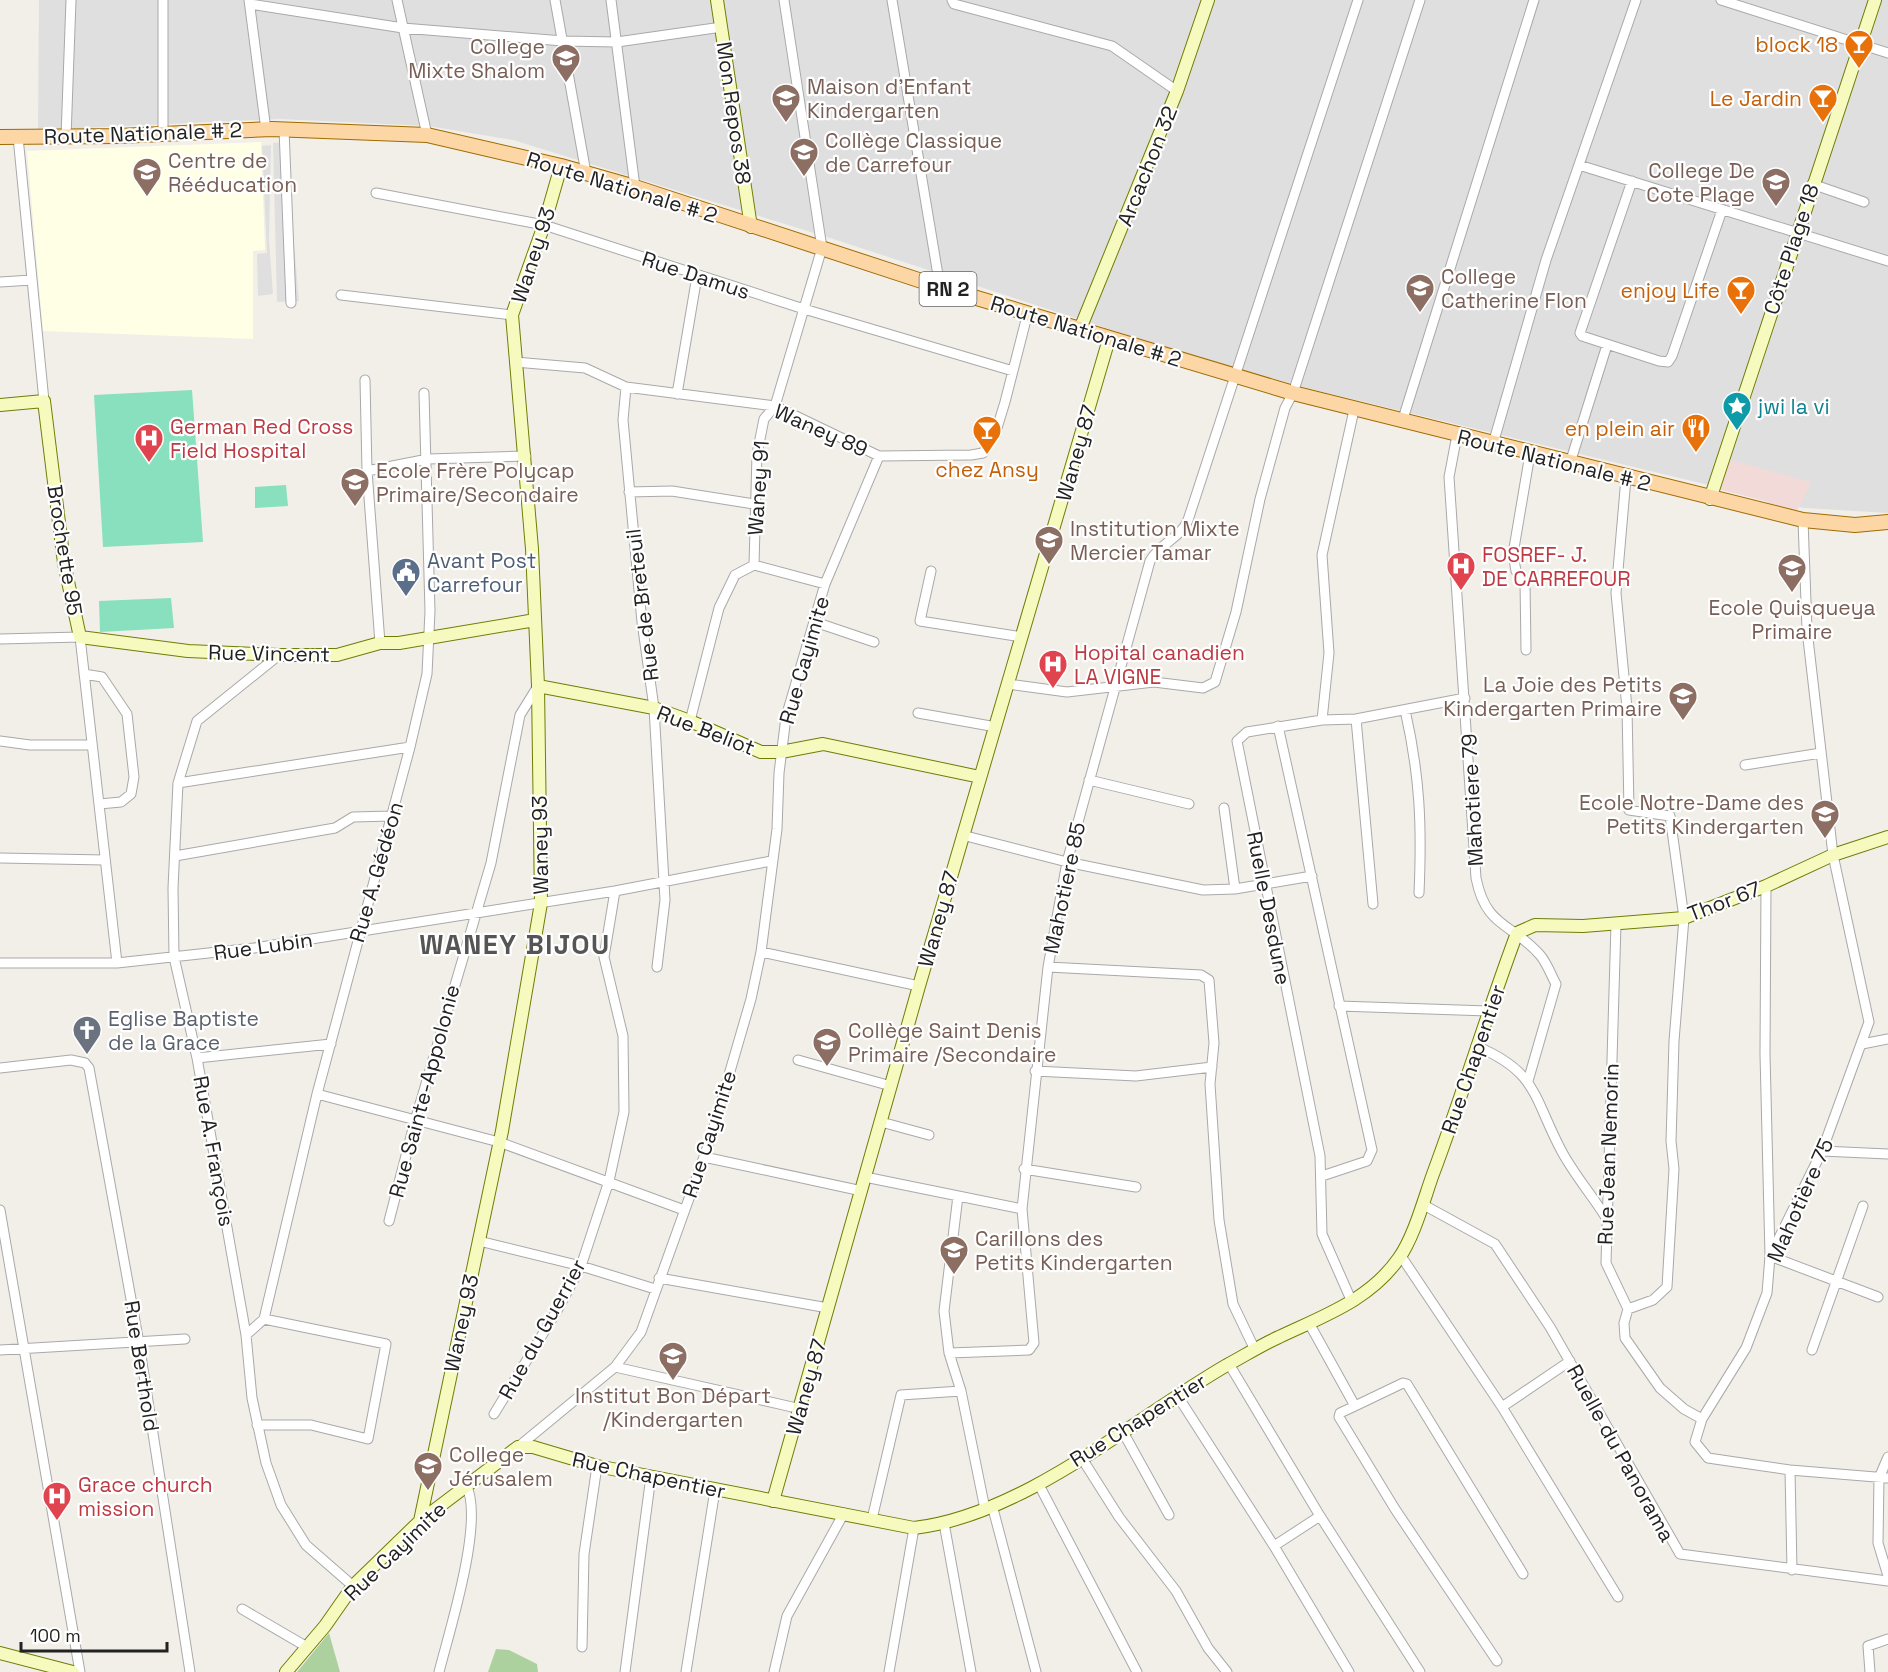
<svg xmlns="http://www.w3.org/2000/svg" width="1888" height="1672" font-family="'Space Grotesk',sans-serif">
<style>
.residential{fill:#e0dfdf}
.commercial{fill:#f2dad9}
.education{fill:#ffffe5}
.forest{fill:#add19e}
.pitch{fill:#88e0be}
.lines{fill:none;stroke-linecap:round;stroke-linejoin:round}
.street-casing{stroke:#a9a9a9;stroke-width:11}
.secondary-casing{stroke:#707d05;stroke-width:14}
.primary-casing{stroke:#a06b00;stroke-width:16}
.street{stroke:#fff;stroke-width:9}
.secondary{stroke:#f7fabf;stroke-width:12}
.primary{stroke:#fcd6a4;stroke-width:14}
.labels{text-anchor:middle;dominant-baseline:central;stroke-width:4.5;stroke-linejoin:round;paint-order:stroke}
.shield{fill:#fff;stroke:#646464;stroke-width:1.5}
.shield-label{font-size:20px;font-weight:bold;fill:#222}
.food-label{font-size:21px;fill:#c56008;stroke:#fff;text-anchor:end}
.education-label{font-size:21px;fill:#785e54;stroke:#fff;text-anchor:start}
.street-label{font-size:21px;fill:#222;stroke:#fff}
.culture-label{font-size:21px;fill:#0d838f;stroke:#fff;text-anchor:start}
.health-label{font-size:21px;fill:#be3a42;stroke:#fff;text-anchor:start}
.service-label{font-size:21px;fill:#4e5e75;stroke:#fff;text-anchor:start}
.worship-label{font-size:21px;fill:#5b616d;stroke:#fff;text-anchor:start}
.district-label{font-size:27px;font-weight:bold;letter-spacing:1.5px;fill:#555;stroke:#fff}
</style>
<rect width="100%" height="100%" fill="#f2efe9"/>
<path class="residential" d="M39,0h1849v513l-84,-5 -502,-121 -153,-45 -322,-105 -314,-97 -85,-14 -148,-7 -242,11z
M285,142l14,159 -22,1 -4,-159z
M271,145l-2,95 4,54 -15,2 -1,-42 10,-1 -5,-107z"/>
<path class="commercial" d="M1727,459l84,23 -17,35 -29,-16 -47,-12z"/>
<path class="education" d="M261,142l4,108 -12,1v88l-210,-8 -16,-180z"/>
<path class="forest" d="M329,1633l11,39h-43z
M496,1649l13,1 28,14 1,8h-50z"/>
<path class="pitch" d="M192,390l11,152 -100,5 -9,-152z
M286,485l2,21 -33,2v-21z
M171,598l3,30 -74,4 -1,-31z"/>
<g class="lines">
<g class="street-casing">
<path id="street" d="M163,0v134
M249,0l17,130
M397,0l30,135
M555,0l31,173
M611,0l24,187
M892,0l48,287
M952,0l2,4 158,42 65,45
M1721,0l167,53
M250,4l153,24 160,13 54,1 105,-15
M284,129l7,174
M18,137l26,264
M66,137l5,-137
M1579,165l309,96
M1632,181l-52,152 2,3 77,25 9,1 4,-6 50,-146
M1812,184l52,18
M376,193l168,32 260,84 209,62
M0,282l32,-2
M341,295l171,20
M515,362l70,6 41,19 149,19 104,50 92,-1 12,-2 14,-25 8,-26 23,-90
M365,380l2,91 13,172
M626,387l-3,33 19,202 12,86 10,174 1,18 -8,67
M677,394l20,-118
M1402,422l132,-422
M1457,435l-8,42 27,401c10,50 35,44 64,77 7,8 11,20 16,29l-28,97
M1493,444l53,-184 90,-260
M1570,463l37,-118
M367,471l61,-12 98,-3
M1626,478l-10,115 11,115 2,102 41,6 14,102 -10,123 -3,100 3,28 -7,118 -14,13 -25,9
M629,492l43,-1 82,13
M1803,520l4,110 26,225 36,167 -47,129 -52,105 -3,37 -21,55 -44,71 -7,23 13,16 82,12 98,8
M754,565l71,19
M931,571l-11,50 102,16
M815,622l59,20
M0,639l80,-2 37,326
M1526,650l-1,-68 -9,-11 -3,-17 17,-100
M279,655l-82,66 -19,62 -5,105 1,69 23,101 49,277 6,63 14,65 15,42 25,40 47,41
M84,674l18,3 25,37 7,63 -3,17 -10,8 -22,2
M1008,684l59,8 87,-10 49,6 12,-6 21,-70 24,-113 25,-91 8,-15 127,-393
M1405,710c15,66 17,116 14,183
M918,713l78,14
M1356,719l17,185
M1322,720l7,-67 -7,-98 32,-145
M690,721l29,-113 16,-33 19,-10 3,-111 7,-35 11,-13 47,-158 -38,-248
M1278,726l94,424 -5,11 -45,15
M0,741l30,4h62
M1745,765l76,-12
M1089,780l100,24
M178,783l232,-36
M1224,808l11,81
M962,835l105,27 136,28 32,-1 77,-13
M175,856l160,-28 18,-11 39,-1
M0,858l105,2
M1766,886l-1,168 5,202 108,41
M1616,924l-10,339 22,46 -4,14 1,15 35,50 24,21 18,10
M761,952l158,34
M0,963h117l137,-15 361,-57 156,-30
M1048,967l153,8 8,5 5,63 -4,41 9,136 14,84 22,46
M1339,1006l149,5
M1862,1044l26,-5
M1476,1046c62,26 57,51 85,104 12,23 30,44 44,66
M197,1058l134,-14
M798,1060l93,26
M0,1068l71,-8 14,3 4,5 50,275 51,329
M1035,1071l101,5 76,-9
M317,1094l182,48 185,68
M881,1122l48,13
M1822,1151l66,3
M704,1157l158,34
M1024,1169l112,18
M865,1177l157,32
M958,1196l-14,115 5,42 12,38 24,118
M1422,1204l73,40 55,83 130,227 208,27
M0,1210l80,462
M389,1221l26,-100 76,-258 29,-148 18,-29
M479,1241l102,25 74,23
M1401,1256l101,151 116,190
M659,1278l169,30
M1352,1302l-30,-68 -2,-78 -83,-415 10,-9 75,-12 34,-1 109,-21
M1309,1323l46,83 -15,7 -1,4 56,92 102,152
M246,1335l18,-16 53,-225 93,-347 17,-73 3,-63 -6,-218
M0,1350l185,-11
M1812,1350l51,-144
M949,1353l80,-3 5,-7 -12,-134 26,-242 19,-105 83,-301c10,-18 31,-23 38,-41l170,-520
M1229,1364l91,152 100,156
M615,1367l186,42
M1177,1395l97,151 75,126
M1355,1406l48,-23 4,1 116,190
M1502,1407l68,-46
M494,1414l64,-105 23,-43 28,-85 15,-69 -1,-76 -19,-79 11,-66
M257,1425h54l57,14 18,-95 -122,-25
M1123,1432l46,83
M518,1447l97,-80 26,-35 69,-192 41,-141 10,-47 16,-123 2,-56 7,-56 39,-133 54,-128
M1081,1457l38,60 57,74 32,57 19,24
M1888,1457l-9,21 -1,65 10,33
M1790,1470l2,100
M1038,1483l99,189
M992,1505l44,167
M872,1519l29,-124 60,-4
M944,1523l27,149
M1274,1546l46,-30
M242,1609l65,38
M582,1647l2,-93 13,-88
M439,1672c10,-40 46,-152 27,-187
M625,1672l26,-196
M686,1672l29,-182
M774,1672l13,-56 57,-103
M889,1672l25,-144
M1870,1672l-2,-26 20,-7"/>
</g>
<g class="secondary-casing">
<path id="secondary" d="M717,0l34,227
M1080,329l97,-238 31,-91
M0,405l44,-4 20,162 16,74 108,14 91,4h58l43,-12h19l136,-23
M1710,499l165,-499
M538,686l116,22 36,13 71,31h20l42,-8 157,33
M773,1501l146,-515 190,-647
M420,1521l82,-390 39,-228 -3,-217 -6,-137 -20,-234 32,-90 17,-59
M0,1653l73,19
M286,1672l39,-46 28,-40 67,-65 98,-74h15l64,19 317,62c110,-13 218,-108 313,-163 17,-9 34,-20 52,-28 44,-21 91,-37 120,-79 15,-21 25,-59 34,-84 30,-80 54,-161 84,-241l18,-8 48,1 101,-8 82,-32 67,-31 55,-18"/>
</g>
<g class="primary-casing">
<path id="primary" d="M0,137l118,-1 154,-7 155,6 134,31 74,21 305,100 353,106 510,127 52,5 33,-3"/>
</g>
<use href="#street" class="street"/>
<use href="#secondary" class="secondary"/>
<use href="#primary" class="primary"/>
</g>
<defs>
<g id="bar-pin" transform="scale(1.5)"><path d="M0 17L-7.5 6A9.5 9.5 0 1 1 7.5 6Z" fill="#e8710a" stroke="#fff"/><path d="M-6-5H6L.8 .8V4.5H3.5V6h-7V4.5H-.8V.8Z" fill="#fff"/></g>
<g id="school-pin" transform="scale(1.5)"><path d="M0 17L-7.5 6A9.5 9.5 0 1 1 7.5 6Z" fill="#8d6e63" stroke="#fff"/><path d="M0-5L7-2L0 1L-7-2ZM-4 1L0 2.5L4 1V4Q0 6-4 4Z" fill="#fff"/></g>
<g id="sight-pin" transform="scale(1.5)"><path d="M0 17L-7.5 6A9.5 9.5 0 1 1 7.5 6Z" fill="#0f9aa8" stroke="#fff"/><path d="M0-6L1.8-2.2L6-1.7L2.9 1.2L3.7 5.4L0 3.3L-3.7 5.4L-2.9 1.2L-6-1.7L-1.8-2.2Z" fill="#fff"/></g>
<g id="restaurant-pin" transform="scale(1.5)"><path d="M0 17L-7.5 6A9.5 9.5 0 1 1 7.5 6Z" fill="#e8710a" stroke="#fff"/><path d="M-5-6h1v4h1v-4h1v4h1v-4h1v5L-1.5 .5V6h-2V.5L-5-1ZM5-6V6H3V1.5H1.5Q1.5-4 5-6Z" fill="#fff"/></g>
<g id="hospital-pin" transform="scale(1.5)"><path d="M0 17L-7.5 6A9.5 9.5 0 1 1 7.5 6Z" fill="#e0444e" stroke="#fff"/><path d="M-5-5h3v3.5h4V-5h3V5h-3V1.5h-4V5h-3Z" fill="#fff"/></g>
<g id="civic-pin" transform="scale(1.5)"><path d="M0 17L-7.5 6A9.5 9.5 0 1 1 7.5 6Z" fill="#5c6f8a" stroke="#fff"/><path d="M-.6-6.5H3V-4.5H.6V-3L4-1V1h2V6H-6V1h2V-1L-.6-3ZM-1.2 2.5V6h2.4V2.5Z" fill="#fff"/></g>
<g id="church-pin" transform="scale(1.5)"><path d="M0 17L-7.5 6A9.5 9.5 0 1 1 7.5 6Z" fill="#6b7280" stroke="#fff"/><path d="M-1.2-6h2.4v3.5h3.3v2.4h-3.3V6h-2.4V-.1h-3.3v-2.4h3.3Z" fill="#fff"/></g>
</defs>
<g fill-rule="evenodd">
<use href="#bar-pin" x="1859" y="44"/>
<use href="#school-pin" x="566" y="58"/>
<use href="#school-pin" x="786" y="98"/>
<use href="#bar-pin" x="1823" y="98"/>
<use href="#school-pin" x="804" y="152"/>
<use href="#school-pin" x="147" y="172"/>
<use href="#school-pin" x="1776" y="182"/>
<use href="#school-pin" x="1420" y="288"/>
<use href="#bar-pin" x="1741" y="290"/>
<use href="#sight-pin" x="1737" y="406"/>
<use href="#restaurant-pin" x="1696" y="428"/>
<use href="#bar-pin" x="987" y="430"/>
<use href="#hospital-pin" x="149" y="438"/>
<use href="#school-pin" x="355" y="482"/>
<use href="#school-pin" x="1049" y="540"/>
<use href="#hospital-pin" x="1461" y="566"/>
<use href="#school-pin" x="1792" y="568"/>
<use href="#civic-pin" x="406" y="572"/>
<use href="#hospital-pin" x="1053" y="664"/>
<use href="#school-pin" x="1683" y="696"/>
<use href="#school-pin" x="1825" y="814"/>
<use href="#church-pin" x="87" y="1030"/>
<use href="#school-pin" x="827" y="1042"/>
<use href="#school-pin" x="954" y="1250"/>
<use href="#school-pin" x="673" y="1356"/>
<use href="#school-pin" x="428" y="1466"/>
<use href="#hospital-pin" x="57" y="1496"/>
</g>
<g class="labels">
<rect class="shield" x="919.5" y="272" width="57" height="34" rx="4.5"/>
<g class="shield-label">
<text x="948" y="289">RN 2</text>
</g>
<g class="food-label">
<text x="1838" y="44">block 18</text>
<text x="1802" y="98">Le Jardin</text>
<text x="1720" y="290">enjoy Life</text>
<text x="1675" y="428">en plein air</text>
<text x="987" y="469" text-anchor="middle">chez Ansy</text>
</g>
<g class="education-label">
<text x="545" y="46" text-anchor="end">College<tspan x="545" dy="24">Mixte Shalom</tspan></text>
<text x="807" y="86">Maison d’Enfant<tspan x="807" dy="24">Kindergarten</tspan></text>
<text x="825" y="140">Collège Classique<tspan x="825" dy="24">de Carrefour</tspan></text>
<text x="168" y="160">Centre de<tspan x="168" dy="24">Rééducation</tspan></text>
<text x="1755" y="170" text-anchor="end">College De<tspan x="1755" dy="24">Cote Plage</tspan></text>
<text x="1441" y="276">College<tspan x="1441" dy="24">Catherine Flon</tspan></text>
<text x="376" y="470">Ecole Frère Polycap<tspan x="376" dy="24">Primaire/Secondaire</tspan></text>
<text x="1070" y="528">Institution Mixte<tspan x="1070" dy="24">Mercier Tamar</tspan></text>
<text x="1792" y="607" text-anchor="middle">Ecole Quisqueya<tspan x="1792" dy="24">Primaire</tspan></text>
<text x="1662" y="684" text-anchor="end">La Joie des Petits<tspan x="1662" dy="24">Kindergarten Primaire</tspan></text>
<text x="1804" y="802" text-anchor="end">Ecole Notre-Dame des<tspan x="1804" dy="24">Petits Kindergarten</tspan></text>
<text x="848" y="1030">Collège Saint Denis<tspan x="848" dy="24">Primaire /Secondaire</tspan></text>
<text x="975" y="1238">Carillons des<tspan x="975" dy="24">Petits Kindergarten</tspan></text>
<text x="673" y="1395" text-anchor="middle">Institut Bon Départ<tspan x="673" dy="24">/Kindergarten</tspan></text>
<text x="449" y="1454">College<tspan x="449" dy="24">Jérusalem</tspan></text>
</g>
<g class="street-label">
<text transform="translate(734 113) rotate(82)">Mon Repos 38</text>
<text transform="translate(143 133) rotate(-2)">Route Nationale # 2</text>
<text transform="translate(1147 166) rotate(-68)">Arcachon 32</text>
<text transform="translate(622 187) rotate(17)">Route Nationale # 2</text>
<text transform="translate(1791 249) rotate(-72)">Côte Plage 18</text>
<text transform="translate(533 255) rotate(-72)">Waney 93</text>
<text transform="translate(696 275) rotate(18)">Rue Damus</text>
<text transform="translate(1086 331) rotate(17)">Route Nationale # 2</text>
<text transform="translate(821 430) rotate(24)">Waney 89</text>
<text transform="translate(1076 453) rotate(-74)">Waney 87</text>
<text transform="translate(1554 460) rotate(14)">Route Nationale # 2</text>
<text transform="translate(758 488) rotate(-86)">Waney 91</text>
<text transform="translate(65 550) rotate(81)">Brochette 95</text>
<text transform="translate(642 605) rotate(-97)">Rue de Breteuil</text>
<text transform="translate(269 653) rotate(1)">Rue Vincent</text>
<text transform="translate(804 660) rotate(-74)">Rue Cayimite</text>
<text transform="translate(706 730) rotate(21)">Rue Beliot</text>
<text transform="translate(1472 800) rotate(-93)">Mahotiere 79</text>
<text transform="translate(540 845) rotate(-91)">Waney 93</text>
<text transform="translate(376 872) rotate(-74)">Rue A. Gédéon</text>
<text transform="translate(1064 888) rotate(-78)">Mahotiere 85</text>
<text transform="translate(1724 901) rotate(-21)">Thor 67</text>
<text transform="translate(1269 908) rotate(79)">Ruelle Desdune</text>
<text transform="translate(938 919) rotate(-74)">Waney 87</text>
<text transform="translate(263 946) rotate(-8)">Rue Lubin</text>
<text transform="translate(1473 1059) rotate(-71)">Rue Chapentier</text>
<text transform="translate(424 1091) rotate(-75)">Rue Sainte-Appolonie</text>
<text transform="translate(709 1134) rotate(-72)">Rue Cayimite</text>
<text transform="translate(214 1151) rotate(80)">Rue A. François</text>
<text transform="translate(1608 1154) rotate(-88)">Rue Jean Nemorin</text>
<text transform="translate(1800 1200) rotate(-66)">Mahotière 75</text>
<text transform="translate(461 1323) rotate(-78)">Waney 93</text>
<text transform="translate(542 1329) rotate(-61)">Rue du Guerrier</text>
<text transform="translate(142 1366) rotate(81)">Rue Berthold</text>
<text transform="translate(806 1387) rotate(-74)">Waney 87</text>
<text transform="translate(1138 1420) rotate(-32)">Rue Chapentier</text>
<text transform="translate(1621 1453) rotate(61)">Ruelle du Panorama</text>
<text transform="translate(649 1475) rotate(12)">Rue Chapentier</text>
<text transform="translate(395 1551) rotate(-44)">Rue Cayimite</text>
</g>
<g class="culture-label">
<text x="1758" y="406">jwi la vi</text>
</g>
<g class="health-label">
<text x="170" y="426">German Red Cross<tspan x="170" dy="24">Field Hospital</tspan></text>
<text x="1482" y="554">FOSREF- J.<tspan x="1482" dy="24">DE CARREFOUR</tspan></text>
<text x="1074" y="652">Hopital canadien<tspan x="1074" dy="24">LA VIGNE</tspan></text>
<text x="78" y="1484">Grace church<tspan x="78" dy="24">mission</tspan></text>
</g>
<g class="service-label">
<text x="427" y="560">Avant Post<tspan x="427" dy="24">Carrefour</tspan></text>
</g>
<g class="worship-label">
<text x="108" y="1018">Eglise Baptiste<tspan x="108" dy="24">de la Grace</tspan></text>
</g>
<g class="district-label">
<text x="515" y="944">WANEY BIJOU</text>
</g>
</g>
<path d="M21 1642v9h146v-9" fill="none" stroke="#222222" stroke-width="3"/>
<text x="30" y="1642" font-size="18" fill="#222222" stroke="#ffffff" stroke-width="4.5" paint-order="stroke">100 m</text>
</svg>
